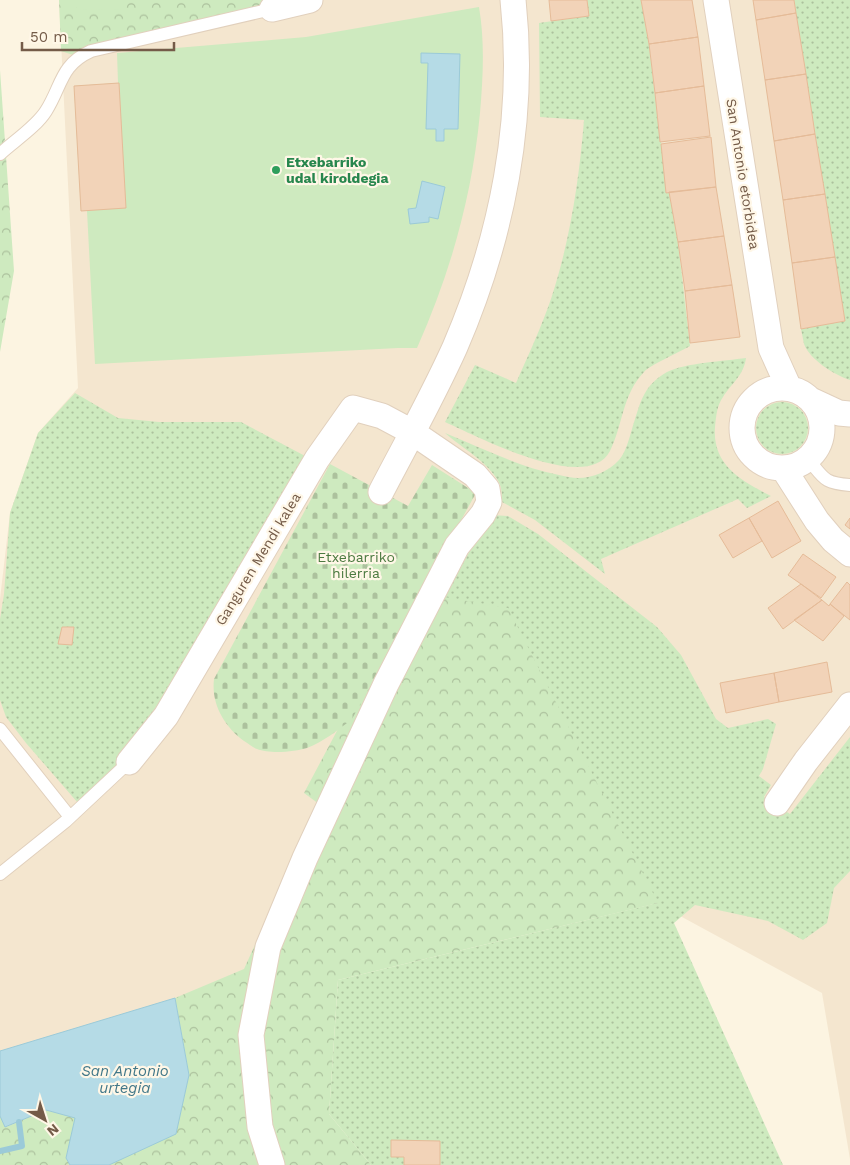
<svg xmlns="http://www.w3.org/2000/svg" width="850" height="1165" font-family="'Work Sans',sans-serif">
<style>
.residential{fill:#f4e6cf}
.grass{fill:url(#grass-dots)}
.forest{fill:url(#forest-crowns)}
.cemetery{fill:url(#cemetery-stones)}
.pitch{fill:#ceeabf}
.water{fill:#b5dbe6;stroke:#9bcad8}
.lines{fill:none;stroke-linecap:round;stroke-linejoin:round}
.stream{stroke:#9bcad8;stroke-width:6}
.building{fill:#f2d3b8;stroke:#e5bb98}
.service-casing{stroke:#e1d0bd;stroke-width:14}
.minor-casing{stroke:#e1d0bd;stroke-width:27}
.service{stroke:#fff;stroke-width:12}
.minor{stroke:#fff;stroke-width:25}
.leisure-dot{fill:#2e9e5b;stroke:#fff7e7;stroke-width:2}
.labels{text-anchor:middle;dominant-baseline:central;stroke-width:4.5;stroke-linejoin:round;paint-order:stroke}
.leisure-label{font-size:14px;font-weight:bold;fill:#27864d;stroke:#fff7e7;text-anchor:start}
.street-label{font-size:14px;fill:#745b48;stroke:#fff7e7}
.park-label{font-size:14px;fill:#4c7a40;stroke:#fff7e7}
.water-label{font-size:15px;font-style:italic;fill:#417788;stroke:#fff7e7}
</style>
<defs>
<pattern id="grass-dots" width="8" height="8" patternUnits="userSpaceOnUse" patternTransform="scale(1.25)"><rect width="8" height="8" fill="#ceeabf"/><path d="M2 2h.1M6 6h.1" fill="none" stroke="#acc19d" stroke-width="1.8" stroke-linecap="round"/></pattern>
<pattern id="forest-crowns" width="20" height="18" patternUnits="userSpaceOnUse" patternTransform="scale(1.25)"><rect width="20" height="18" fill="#ceeabf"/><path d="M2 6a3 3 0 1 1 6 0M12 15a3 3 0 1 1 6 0" fill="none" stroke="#acc19d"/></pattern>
<pattern id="cemetery-stones" width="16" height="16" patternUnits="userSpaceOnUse" patternTransform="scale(1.25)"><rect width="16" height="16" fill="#ceeabf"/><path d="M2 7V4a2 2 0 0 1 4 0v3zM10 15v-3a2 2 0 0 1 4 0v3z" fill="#acc19d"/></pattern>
</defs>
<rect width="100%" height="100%" fill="#fcf4e1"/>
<path class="residential" d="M59,0h791v1159l-28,-166 -175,-95 -146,-281 -316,524 -50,24h-80l-55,-21v-545l10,-86 28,-80 40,-45z"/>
<path class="grass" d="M587,0h54l8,44 10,87 19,111 12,104c-10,6 -40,19 -46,26 -22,23 -21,53 -34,79 -23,44 -133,-15 -165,-29l30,-57 41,18c12,-27 25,-55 35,-84 19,-58 28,-118 33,-179l-44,-3 -1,-94 49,-7z
M794,0h56v380c-15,-5 -40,-20 -46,-36 -1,-5 -2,-10 -3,-15l44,-8z
M746,358c-2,17 -15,26 -23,39 -6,8 -7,20 -8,30 -3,38 26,54 56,69l-24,12 -9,-9 -137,60 4,15 -70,-54 -33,-18c0,-8 0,-16 -5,-23 -12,-19 -35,-31 -52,-46 37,15 74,34 114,42 6,1 13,3 19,3 15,0 31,-7 41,-18 7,-8 10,-21 13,-31 8,-24 10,-43 35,-57 18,-9 58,-11 79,-14z
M75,393l43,25 41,4h82l66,35 -100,175 -84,129 -45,42 -52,-60 -20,-26 -6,-17v-81l4,-25 6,-81 28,-80z
M756 428a26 26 0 1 1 52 0a26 26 0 1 1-52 0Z
M490,515l18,1 30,18 119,93 24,28 35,64 12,9 40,-9 8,5 -13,45 -4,7 12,9 -7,12 26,17 60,-77v134l-16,17 -7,35 -24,17 -35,-19 -73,-16 -21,18 109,242h-412l-42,-51 9,-134 319,-77 -213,-306z"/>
<path class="forest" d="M59,0h251l-231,57 -18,-6z
M0,70l14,201 -14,81z
M408,597h36l64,11 150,295 -320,77 -9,134 42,51h-262l67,-32 13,-58 -14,-77 69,-29 75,-165 -15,-11z
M46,1110l30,8 -10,40 4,7h-70v-49l6,11z"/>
<path class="cemetery" d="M330,464l78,42 24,-41 44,28 -124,226c-14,11 -29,23 -45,29 -12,4 -38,6 -50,1 -4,-1 -9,-6 -13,-8 -20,-15 -33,-37 -30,-62z"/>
<path class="pitch" d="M77,0h46l1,9 -47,1z
M479,7c6,35 4,71 1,106 -8,84 -29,158 -63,235h-19l-303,16 -8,-153h-6l-7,-125 44,-3 -1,-30 189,-16z"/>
<path class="water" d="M421,53l39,1 -2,75h-14v12h-8v-12h-10l2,-66h-7z
M422,181l23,6 -7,32 -9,-2v5l-19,2 -2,-15 8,-1z
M175,998l14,77 -13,59 -67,31h-39l-4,-7 9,-40 -29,-8 -41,17 -5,-11v-65z"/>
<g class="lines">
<path class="stream" d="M0,1151l22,-5 -3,-24"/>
</g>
<path class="building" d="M549,0h38l2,16 -38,5z
M641,0h51l6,37 -49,7z
M753,0h41l2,13 -40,7z
M796,13l10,61 -41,6 -9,-60z
M698,37l6,49 -49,7 -6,-49z
M806,74l9,60 -41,7 -9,-61z
M119,83l7,125 -45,3 -7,-125z
M704,86l6,50 -50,6 -5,-49z
M815,134l10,60 -42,6 -9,-59z
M711,137l5,50 -50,6 -5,-49z
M716,187l8,49 -46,6 -9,-50z
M825,194l10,63 -43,6 -9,-63z
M724,236l8,49 -47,6 -7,-49z
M835,257l10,64 -44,8 -9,-66z
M732,285l8,52 -50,6 -5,-52z
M778,501l23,40 -29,17 -23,-40z
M749,518l13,23 -29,17 -14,-23z
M850,518v11l-5,-4z
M803,554l33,23 -15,21 -33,-23z
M847,582l3,3v35l-20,-16z
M801,584l21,16 -39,29 -15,-21z
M822,600l7,6 1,-2 14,12 -21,25 -29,-21z
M62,627h12l-2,18 -14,-1z
M827,662l5,30 -53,10 -5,-29z
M774,673l5,29 -53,11 -6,-30z
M391,1140l49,1v24h-36v-8h-13z"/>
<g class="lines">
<g class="service-casing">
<path id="service" d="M0,154c14,-13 36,-27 46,-43 16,-25 14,-46 45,-60l181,-42
M808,459c16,19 15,24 42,26
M0,729l70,88
M0,874l66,-53 63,-59"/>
</g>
<g class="minor-casing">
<path id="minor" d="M716,0l55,348 18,40
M272,9l38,-9
M742 428a40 40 0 1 1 80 0a40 40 0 1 1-80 0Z
M811,400l28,13 11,1
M783,468l34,53 16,19 17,14
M381,492c25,-48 52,-96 74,-145 47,-109 71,-228 58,-347
M129,762l37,-46 151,-257 36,-51 29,8 30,16 63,43 12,14 2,13 -6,12 -26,32 -71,138 -81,174 -37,89 -17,88 9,92 12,38
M777,803l29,-42 44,-56"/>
</g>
<use href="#service" class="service"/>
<use href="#minor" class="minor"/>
</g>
<circle class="leisure-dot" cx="276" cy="170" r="5"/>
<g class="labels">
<g class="leisure-label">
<text x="286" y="162">Etxebarriko<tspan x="286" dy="16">udal kiroldegia</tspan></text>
</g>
<g class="street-label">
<text transform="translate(743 174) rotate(81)">San Antonio etorbidea</text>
<text transform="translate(258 559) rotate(-59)">Ganguren Mendi kalea</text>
</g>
<g class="park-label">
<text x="356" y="557">Etxebarriko<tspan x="356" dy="16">hilerria</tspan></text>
</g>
<g class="water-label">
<text x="125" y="1071">San Antonio<tspan x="125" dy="17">urtegia</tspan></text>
</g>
</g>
<g transform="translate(45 1120) rotate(141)" stroke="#fff7e7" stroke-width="4" paint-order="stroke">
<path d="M0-4L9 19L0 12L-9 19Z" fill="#745b48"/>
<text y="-8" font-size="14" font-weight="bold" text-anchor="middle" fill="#745b48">N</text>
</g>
<path d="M22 42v8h152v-8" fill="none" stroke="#745b48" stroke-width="2.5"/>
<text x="30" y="42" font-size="15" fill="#745b48" stroke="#fff7e7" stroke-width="4" paint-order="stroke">50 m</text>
</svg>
